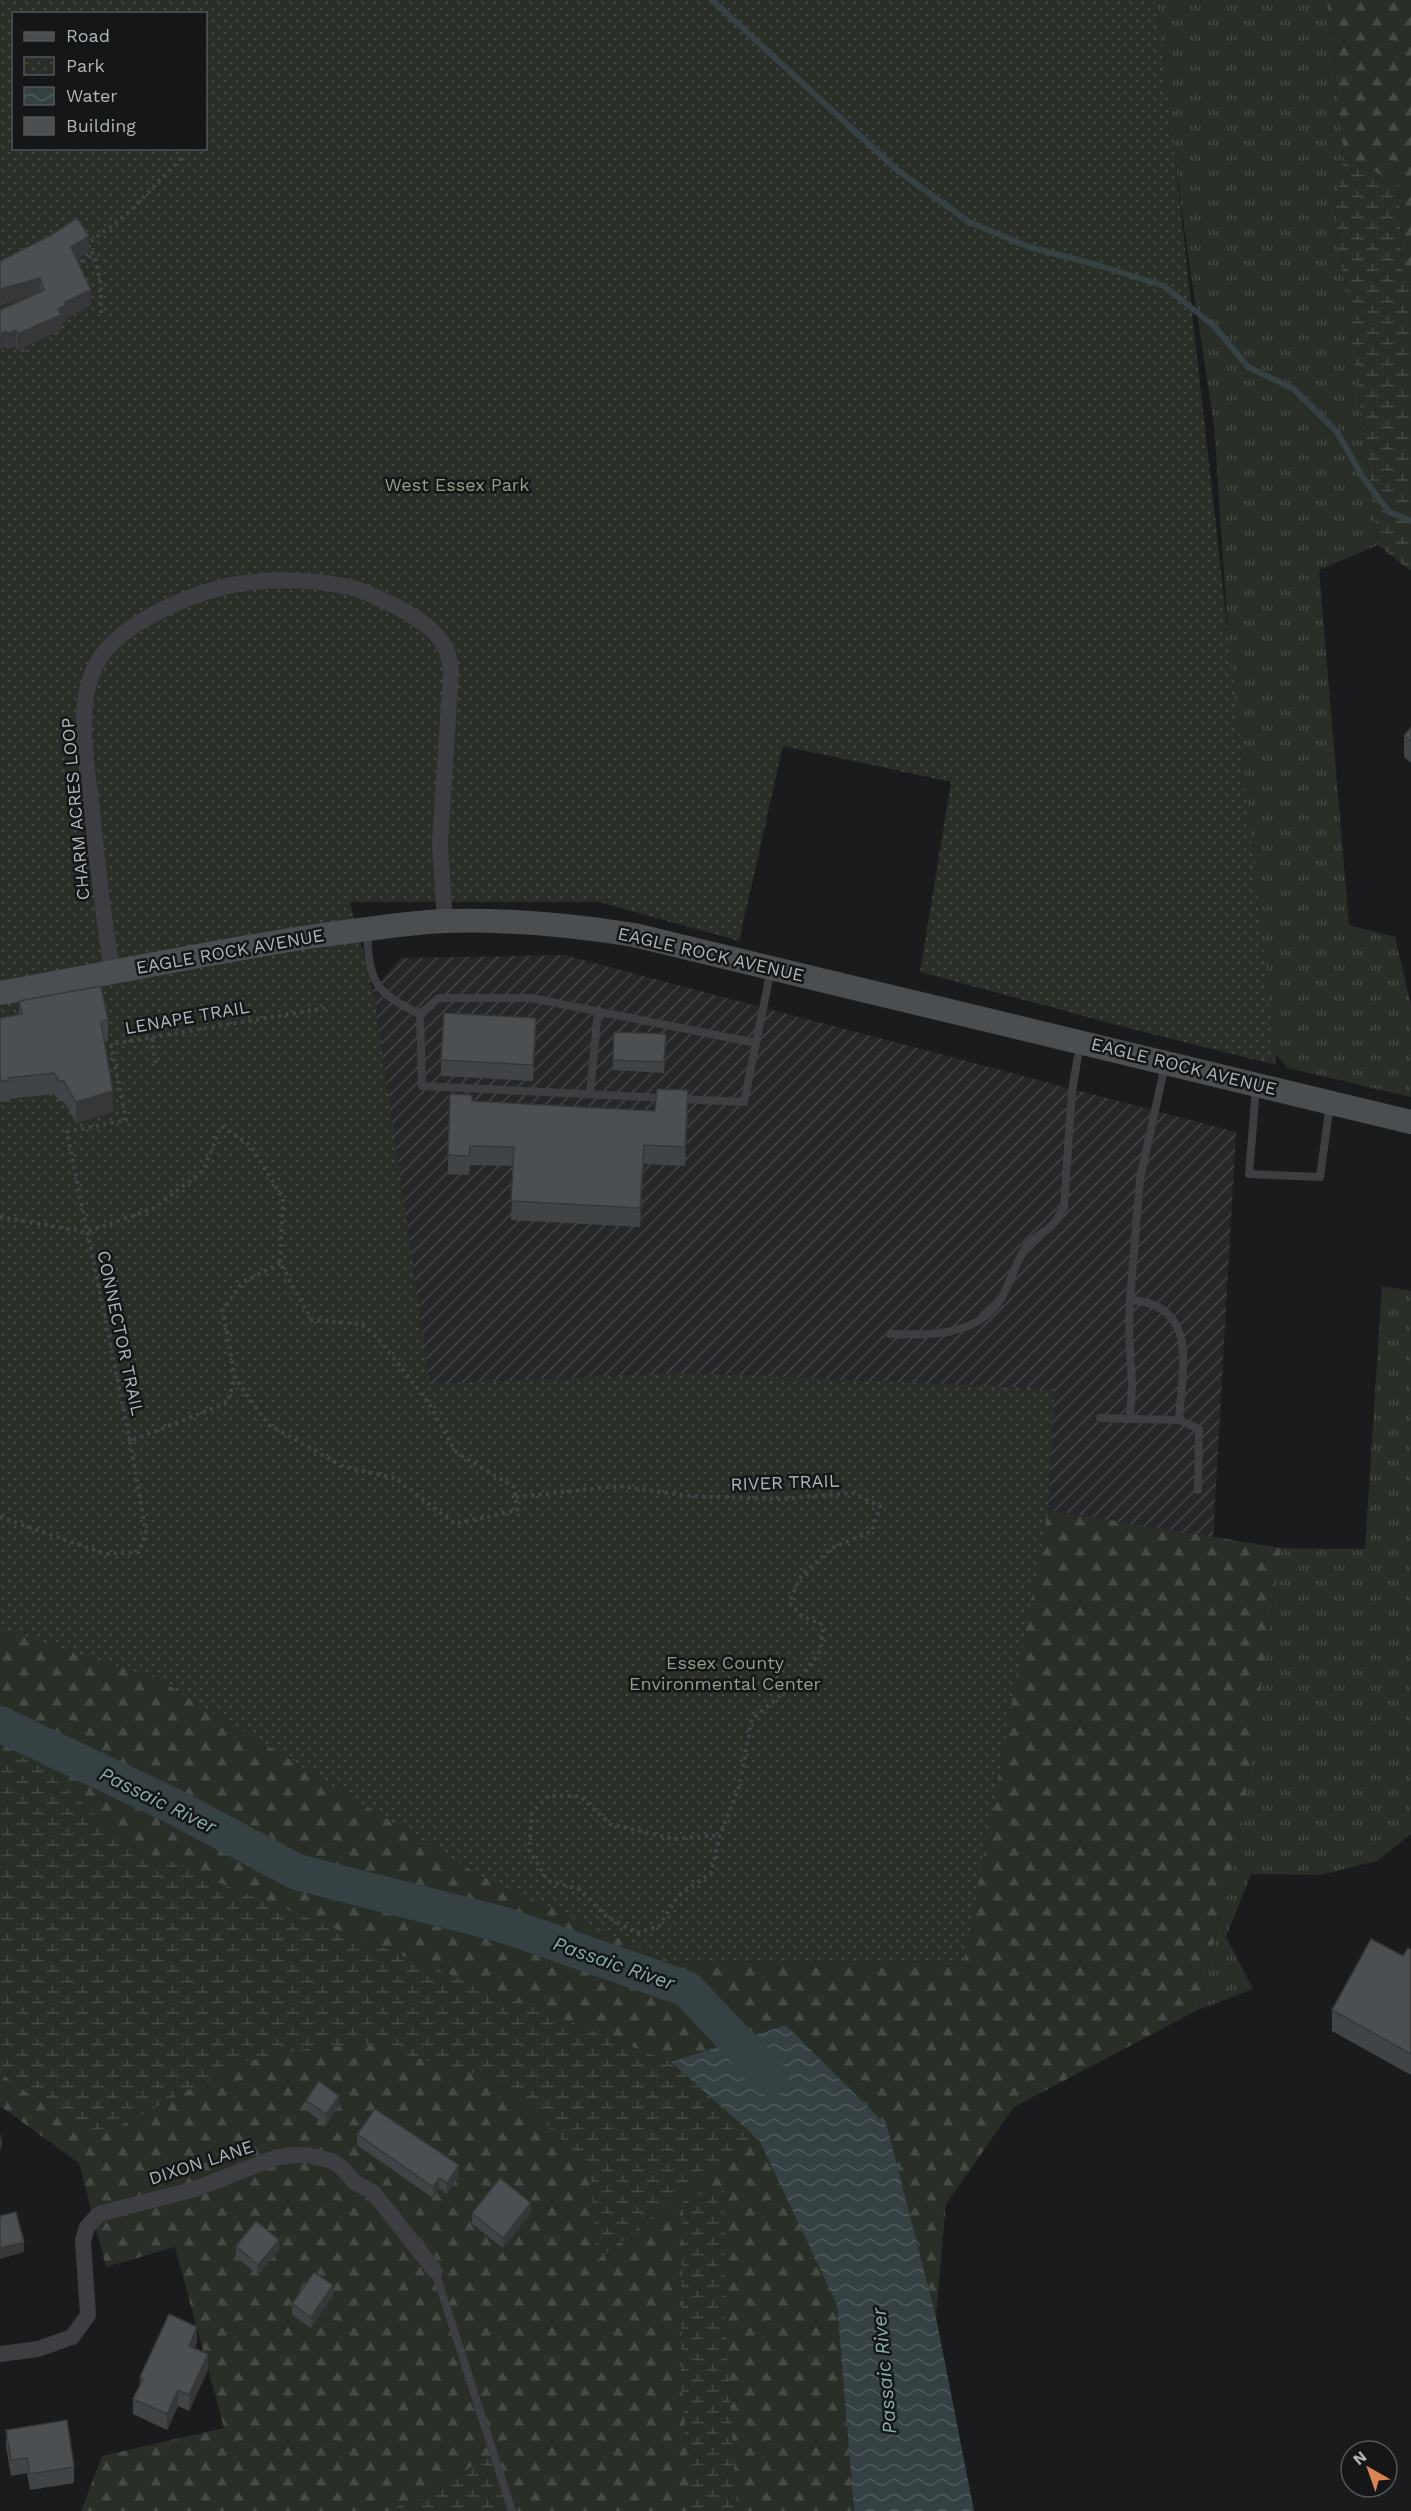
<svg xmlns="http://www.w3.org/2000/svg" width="1411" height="2511" font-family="'Work Sans',sans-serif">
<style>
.industrial{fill:url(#industrial-furrows)}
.grass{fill:url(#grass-tufts)}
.forest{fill:url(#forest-firs)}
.wetland{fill:url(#wetland-marsh)}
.park{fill:url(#park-dots);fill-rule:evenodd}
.water{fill:url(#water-waves)}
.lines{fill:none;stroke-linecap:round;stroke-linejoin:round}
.stream{stroke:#364144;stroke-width:6}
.river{stroke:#364144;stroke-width:36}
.path{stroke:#424548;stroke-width:4;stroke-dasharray:3 4.5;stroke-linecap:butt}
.lane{stroke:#3c3e41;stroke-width:8}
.street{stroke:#3c3e41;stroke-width:16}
.secondary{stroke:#4a4e50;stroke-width:24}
.wall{fill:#414446}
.shaded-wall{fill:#353739}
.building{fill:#4c4f51;stroke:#353739;stroke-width:1.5}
.labels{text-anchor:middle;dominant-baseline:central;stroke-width:5;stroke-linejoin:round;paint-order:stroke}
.park-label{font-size:18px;fill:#8fa288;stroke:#151617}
.street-label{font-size:18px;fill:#aeb6ba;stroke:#151617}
.water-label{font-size:20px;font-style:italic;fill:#8aabb0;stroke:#151617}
</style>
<defs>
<pattern id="industrial-furrows" width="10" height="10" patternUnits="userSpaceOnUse" patternTransform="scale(1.5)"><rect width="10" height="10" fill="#262729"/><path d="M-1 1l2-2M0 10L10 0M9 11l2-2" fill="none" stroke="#434446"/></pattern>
<pattern id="grass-tufts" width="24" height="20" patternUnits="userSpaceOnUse" patternTransform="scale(1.5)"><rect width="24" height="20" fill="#292e27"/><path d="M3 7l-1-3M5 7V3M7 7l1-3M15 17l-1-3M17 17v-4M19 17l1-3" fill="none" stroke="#464a44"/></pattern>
<pattern id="forest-firs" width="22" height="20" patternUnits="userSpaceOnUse" patternTransform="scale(1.5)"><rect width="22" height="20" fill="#292e27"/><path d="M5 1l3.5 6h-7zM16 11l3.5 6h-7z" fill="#464a44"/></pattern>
<pattern id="wetland-marsh" width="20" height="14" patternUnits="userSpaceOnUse" patternTransform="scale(1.5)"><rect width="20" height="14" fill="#292e27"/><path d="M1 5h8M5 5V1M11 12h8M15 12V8" fill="none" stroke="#464a44"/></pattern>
<pattern id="park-dots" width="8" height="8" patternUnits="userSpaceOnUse" patternTransform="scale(1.5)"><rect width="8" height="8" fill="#292e27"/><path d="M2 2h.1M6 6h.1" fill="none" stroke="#464a44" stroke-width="1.8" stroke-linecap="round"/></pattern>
<pattern id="water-waves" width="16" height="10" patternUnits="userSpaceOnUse" patternTransform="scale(1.5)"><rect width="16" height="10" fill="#364144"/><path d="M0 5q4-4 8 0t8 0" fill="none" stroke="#515a5d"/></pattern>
</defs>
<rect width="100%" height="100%" fill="#1a1b1c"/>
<path class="industrial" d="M564,955l672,177 -23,406 -165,-28 5,-121 -368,-16 -255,12 -57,-395 28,-32z"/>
<path class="grass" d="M1155,0h172l17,157 -9,53 43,335 -59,25 30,355 46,12 16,68v92l-123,-29 -27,-29 -27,-319 -20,-295 -28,-183z
M1382,1286l29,5v543l-34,27 -57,14 -69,-1 -25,63 27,52 -55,21 43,-181 40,-281 84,1z"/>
<path class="forest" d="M1327,0h84v285l-9,-17 -4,-85 -54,-26z
M373,990l57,394 255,-11 369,16 -6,121 233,38 -40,281 -43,181 -184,97 -68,97 -10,113 -49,-191 -101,-101 -115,37 88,78 78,165 17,206h-773l21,-55 122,-28 -49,-181 -69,20 -27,-104 -79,-57v-978l323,-116z"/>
<path class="wetland" d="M1344,157l54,26 4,85 9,17v286l-33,-26 -43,-335z
M0,1751l36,11 98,87 537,213 88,78 -162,120 -7,-94 -92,-86 -133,-36 -59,5 -66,14 -147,77 -93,-67z
M724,2186l1,137 12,188h-46l-10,-139 2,-172z
M493,2455l19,56h-122z"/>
<path class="park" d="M0,0h1155l18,140 103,925 -144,-36 -212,-57 31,-190 -168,-36 -44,195 -140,-39h-249l23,88 57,394 255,-11 369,16 -6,121 -84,451h-294l-191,-86 -323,-197 -156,-49zM14,14h192v134h-192z"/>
<path class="water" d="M786,2025l101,101 49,191 38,194h-120l-17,-206 -78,-165 -88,-78z"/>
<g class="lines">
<path class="stream" d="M712,0l185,170 72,52 60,25 65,17 70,22 50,40 34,41 46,22 43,43 25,44 27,36 22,9"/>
<path class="river" d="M0,1724l173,82 124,66 207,53 183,64 84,89"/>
<path class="path" d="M88,245l7,13 6,27v31
M85,246l42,-32 57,-58
M76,266l17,-11
M56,332l2,5
M22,349l2,4
M151,1038l5,25
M0,1217l86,15 67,-23 50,-38 18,-45 29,19 33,53 -3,65 32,57 49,4 17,14 50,64 28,50 58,35 3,23 -62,14 -60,-46 -51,-11 -75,-42 -34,-47 -12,-68 19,-27 38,-20
M130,1441l-63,-309 59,-12 -15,-76 215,-36
M516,1497l103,-11 71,10 89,3 74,-6 27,13 -8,25 -40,17 -31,28 -12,27 13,13 21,9 -2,25 -23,31 -46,38 -13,68 -19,48 -9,38 -33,23 -19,30 -23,7 -30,-17 -27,-27 -31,-8 -19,-31 3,-37 16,-17h32l30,28 64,15 46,-4
M0,1517l106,37 33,-2 7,-19 -16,-92 97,-38 8,-24"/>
<path class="lane" d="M367,932c2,50 8,61 53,82l2,72 244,12
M420,1014l19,-16h92l225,45
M1256,1088l-7,86 71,3 10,-73
M590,1094l8,-84
M679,1099l65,3 27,-133
M1130,1300c70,4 52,70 49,120
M890,1334c41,1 88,3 112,-37 9,-16 13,-34 24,-50 7,-10 20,-14 28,-24 4,-4 7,-11 10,-16l8,-116 8,-47
M1130,1417l2,-32 -3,-52 1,-33 10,-121 25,-114
M1100,1418l79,2 20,9 -1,61
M435,2271l77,240"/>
<path class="street" d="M112,972c-8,-54 -15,-107 -20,-162 -5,-46 -18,-104 5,-147 22,-41 104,-75 148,-80 35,-5 75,-3 108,5 13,3 26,11 38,16 21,10 45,24 55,45 3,7 4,15 5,22l-11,173 5,77
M0,2354l38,-5 34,-12 16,-22 -5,-74 4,-14 12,-13 96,-25 80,-31 18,-3h14l25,6 10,7 12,14 19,10 62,79"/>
<path class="secondary" d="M0,993c107,-19 214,-42 322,-58 41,-5 81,-12 122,-14 63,-2 127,4 190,14l777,187"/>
</g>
<path class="wall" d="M89,252l-12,7 14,46 -25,13v3l-5,3v6l-44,20 -1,-4 -9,4 -1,-3 -6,-37 29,-13 -29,8v-44z
M1411,727v36l-7,-6v-21z
M19,1001l89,19v21l-3,1 8,70 -37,11 -12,-21 -5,-1 -5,-7 -45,5v3h-9v-84l19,-3z
M536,1034l-3,47 -92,-5v-16z
M666,1045l-2,28 -51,-3v-10z
M472,1101l183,10 33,-2 -3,57 -41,-2 -4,63 -129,-7 2,-54 -43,-1 -1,10 -21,-1v-19z
M1411,1950v125l-79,-44v-21z
M306,2100l33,6 -13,19 -20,-15z
M357,2134l102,42 -12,18 -8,-6 -6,10 -76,-53z
M472,2213h59l-28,35 -31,-24z
M236,2246l43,4 -21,25 -22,-18z
M333,2296l-22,32 -19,-13v-11z
M197,2343l-2,5 13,22 -19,41 -11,-5 -11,24 -34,-16v-15l7,-15v-7z
M6,2430l68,37v16l-44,7 -3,-17 -16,3 -5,-30z"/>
<path class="shaded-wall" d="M89,236v16l-18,11v-16z
M40,278v16l-40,11v-16z
M91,290v15l-25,13v3l-5,3v6l-44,20v-16l41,-25 7,-7z
M16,330v16l-9,4v-16z
M6,331v16l-6,2v-15z
M536,1018v16l-3,47v-16z
M688,1090v19l-3,57v-19z
M113,1091v21l-37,11v-21z
M644,1145v19l-4,63v-19z
M339,2096v10l-13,19v-11z
M2,2132v11l-2,9v-11z
M459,2165v11l-12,18v-11z
M439,2178v10l-6,10v-11z
M531,2203v10l-28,35v-10z
M279,2240v10l-21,25v-10z
M24,2242v10l-24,7v-11z
M333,2285v11l-22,32v-11z
M197,2327v16l-8,18v-15z
M208,2354v16l-19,41v-16z
M178,2390v16l-11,24v-16z"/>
<path class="building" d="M77,218l12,18 -18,11 20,43 -26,12 1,3 -8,4 3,6 -44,19 -1,-4 -9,4 -1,-3 -6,3v-24l44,-20 -4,-12 -40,11v-28l51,-26z
M1411,727v15l-7,-6z
M101,986l7,34 -7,2 12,69 -37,11 -12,-21h-5l-5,-8 -46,5 1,3h-9v-63l22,-4 -3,-13z
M444,1013l92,5 -3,47 -92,-5z
M614,1032l52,2 -2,28 -51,-2z
M657,1089l31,1 -3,57 -41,-2 -4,63 -129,-7 3,-54 -44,-1 -1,10 -21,-1 2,-61 22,1v6l183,10z
M1371,1939l32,17 5,-8 3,2v104l-79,-44z
M319,2081l20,15 -13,18 -20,-14z
M375,2109l84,56 -12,18 -8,-5 -6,9 -76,-53z
M500,2178l31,25 -28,35 -31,-25z
M16,2212l8,30 -24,6v-32z
M256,2221l23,19 -21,25 -22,-19z
M314,2272l19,13 -22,32 -19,-13z
M169,2314l28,13 -8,19 19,8 -19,41 -11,-5 -11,24 -34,-15 10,-20 -3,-2z
M67,2420l7,47 -44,7 -3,-16 -16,2 -5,-30z"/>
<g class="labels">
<g class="park-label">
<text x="457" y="484">West Essex Park</text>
<text x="725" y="1662">Essex County<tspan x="725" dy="21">Environmental Center</tspan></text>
</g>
<g class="street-label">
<text transform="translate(75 809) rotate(-95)">CHARM ACRES LOOP</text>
<text transform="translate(230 951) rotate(-10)">EAGLE ROCK AVENUE</text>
<text transform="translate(711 954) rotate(13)">EAGLE ROCK AVENUE</text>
<text transform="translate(187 1017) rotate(-10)">LENAPE TRAIL</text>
<text transform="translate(1184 1066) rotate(14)">EAGLE ROCK AVENUE</text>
<text transform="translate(121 1333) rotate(78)">CONNECTOR TRAIL</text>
<text transform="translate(785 1482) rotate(-2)">RIVER TRAIL</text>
<text transform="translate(201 2162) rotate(-18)">DIXON LANE</text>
</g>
<g class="water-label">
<text transform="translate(158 1800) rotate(26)">Passaic River</text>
<text transform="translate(614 1963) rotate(19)">Passaic River</text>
<text transform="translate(884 2371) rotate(-95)">Passaic River</text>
</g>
</g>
<rect x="12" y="12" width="195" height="138" fill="#151617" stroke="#525658" stroke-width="1.5"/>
<rect x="24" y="32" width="30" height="9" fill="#4a4e50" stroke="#525658" stroke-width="1.5"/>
<text x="66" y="42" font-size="18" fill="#aeb6ba">Road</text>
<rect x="24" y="57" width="30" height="18" fill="url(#park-dots)" stroke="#525658" stroke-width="1.5"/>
<text x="66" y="72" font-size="18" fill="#aeb6ba">Park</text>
<rect x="24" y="87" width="30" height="18" fill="url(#water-waves)" stroke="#525658" stroke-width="1.5"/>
<text x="66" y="102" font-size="18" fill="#aeb6ba">Water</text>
<rect x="24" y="117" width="30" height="18" fill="#4c4f51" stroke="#525658" stroke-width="1.5"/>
<text x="66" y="132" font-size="18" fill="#aeb6ba">Building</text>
<g transform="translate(1369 2469) rotate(320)"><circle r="28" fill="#151617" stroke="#525658" stroke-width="1.5"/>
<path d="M0-4.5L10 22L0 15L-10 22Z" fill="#dd8251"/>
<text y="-9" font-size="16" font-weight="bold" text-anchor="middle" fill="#aeb6ba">N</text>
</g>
</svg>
